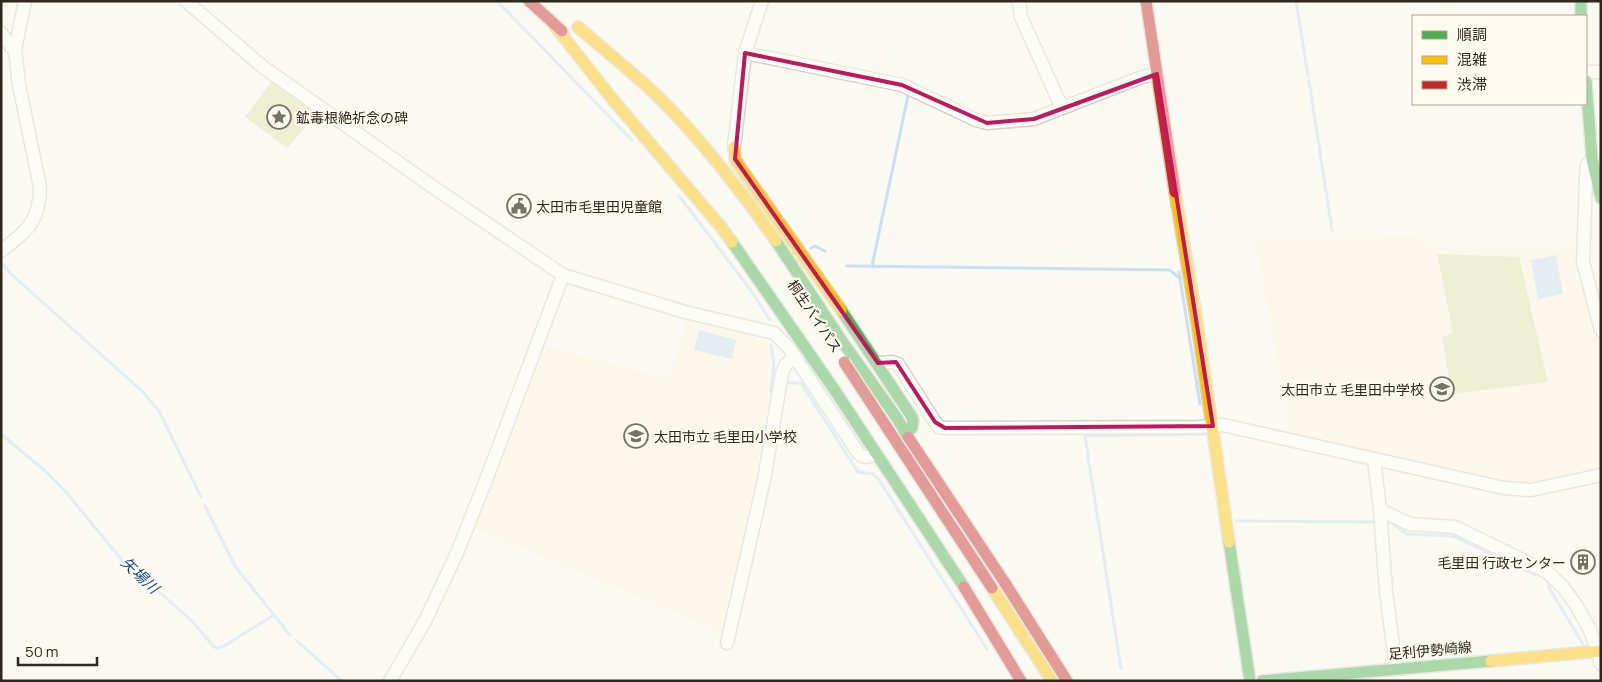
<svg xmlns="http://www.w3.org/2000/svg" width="1602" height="682" font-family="Manrope,'Noto Sans JP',sans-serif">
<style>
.built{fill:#fcf6e3}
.green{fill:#e0e4af}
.water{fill:#cddef1}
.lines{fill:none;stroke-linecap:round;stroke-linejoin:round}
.stream{stroke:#cddef1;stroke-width:3}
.street-casing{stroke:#d5d2ca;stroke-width:15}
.fast-casing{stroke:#d5d2ca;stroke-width:14}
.slow-casing{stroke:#d5d2ca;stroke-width:14}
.jam-casing{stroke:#d5d2ca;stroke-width:14}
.street{stroke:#fefefd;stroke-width:12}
.fast{stroke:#4caf50;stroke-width:11}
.slow{stroke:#ffc107;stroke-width:11}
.jam{stroke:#c62828;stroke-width:11}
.slow-bridge-casing{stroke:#d5d2ca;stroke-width:14;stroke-linecap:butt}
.jam-bridge-casing{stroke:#d5d2ca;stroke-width:14;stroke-linecap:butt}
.slow-bridge{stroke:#ffc107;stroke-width:11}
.jam-bridge{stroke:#c62828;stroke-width:11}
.marked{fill:none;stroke:#c2185b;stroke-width:4;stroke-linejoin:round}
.labels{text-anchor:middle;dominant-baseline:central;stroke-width:4.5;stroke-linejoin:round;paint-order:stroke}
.poi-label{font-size:14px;fill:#2d291e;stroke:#fefaef;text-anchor:start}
.street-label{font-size:14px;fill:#2d291e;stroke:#fefaef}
.water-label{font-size:15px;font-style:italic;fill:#0f4a8d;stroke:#fefaef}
</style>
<rect width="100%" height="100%" fill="#faf9f2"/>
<path class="built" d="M1415,237l14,9 143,3 4,2 -2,29 10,1 17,62v126l-71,15 -23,-1 -215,-49 -36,-191 4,-3z
M691,319l51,11 5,5 20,7 3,23 -3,24 3,7 -39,213 -9,23 -251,-106 23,-49 49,-129 4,-2 122,34 17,-58z"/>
<path class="green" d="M272,81l45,33 -30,34 -42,-31z
M1437,254l82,3 29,125 -96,12 -10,-57 11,-4z"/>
<path class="water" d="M1556,255l7,39 -25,5 -7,-39z
M699,330l37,10 -4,19 -38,-9z"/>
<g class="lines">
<path class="stream" d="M1296,1l12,75
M498,2l134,138
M1309,81l23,149
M679,196l71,93 20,31
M811,248l4,-2 10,5
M1,262l10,12 132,118 16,19 42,86
M847,266l323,4 10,9
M872,266l36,-170
M1179,272l21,132
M771,345l3,20 -3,25 1,3
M787,383h14l57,89 15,2 6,6 108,169
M1,434l44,37 20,20 61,74 15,11 51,45 22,26 4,1 6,-2 50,-31
M205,506l30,60 55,69
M1236,521l141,1
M1383,522h7l17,12 46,2 82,39
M1548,586l35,58
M296,640l46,41
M1121,669l-36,-233 120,-2"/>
<g class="street-casing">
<path id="street" d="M186,1l77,66 170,120 130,88 122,37 89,21 15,15 70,106c6,5 10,3 16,0
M1019,1l2,16 41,91
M1,33l11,15 3,2
M745,53l157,32 74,35 11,3 47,-4 108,-42 15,-3
M1586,72h15
M734,147l11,-94 17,-52
M1592,159l-5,6 -1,14 -3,83 18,68
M1,251c26,-20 39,-30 39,-64l-21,-102 -4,-35 10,-49
M878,363l14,-1 6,2 37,58 4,5 6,1 253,-1 25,-2 281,63 27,2 70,-15
M1374,459l6,51 30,14 45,3 92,45 16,15 13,18 14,25 11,34
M1380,510l6,82 10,76
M727,643l37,-163 18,-107 3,-7 9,-10
M390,681l35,-60 32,-68 31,-78 75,-200"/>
</g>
<g class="fast-casing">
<path id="fast" d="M1581,1v15
M1586,81l6,78 9,39
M776,241l68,103 53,74 11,19
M732,242l104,150 128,195
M841,310l71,107 1,4 -1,7 -15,12
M1229,542l21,139
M1262,681l229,-20"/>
</g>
<g class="slow-casing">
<path id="slow" d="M551,21l63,80 107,126 11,15
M578,27c24,21 49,41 72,62 48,45 89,99 126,152
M734,147l1,12 4,7 102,144
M1175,192l22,130 32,220
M1491,661l110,-10"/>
</g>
<g class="jam-casing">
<path id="jam" d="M529,1l33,30
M1146,1l29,191
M908,437l97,146 62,98
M964,587l57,94"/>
</g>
<use href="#street" class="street"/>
<use href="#fast" class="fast"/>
<use href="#slow" class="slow"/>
<use href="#jam" class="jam"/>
<g class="slow-bridge-casing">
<path id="slow-bridge" d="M992,588l60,93"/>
</g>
<g class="jam-bridge-casing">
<path id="jam-bridge" d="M844,362l148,226"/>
</g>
<use href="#slow-bridge" class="slow-bridge"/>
<use href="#jam-bridge" class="jam-bridge"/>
</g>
<path d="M0 0H1602V682H0ZM745,53l157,32 85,38 47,-4 123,-45 56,352 -268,2 -10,-6 -39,-60 -18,1 -143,-204z" fill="#faf9f2" fill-opacity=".55" fill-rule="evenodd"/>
<path class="marked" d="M745,53l157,32 85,38 47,-4 123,-45 56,352 -268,2 -10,-6 -39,-60 -18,1 -143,-204z"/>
<defs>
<g id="sight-ring" transform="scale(1.25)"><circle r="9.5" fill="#fefaef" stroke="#757268" stroke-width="1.5"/><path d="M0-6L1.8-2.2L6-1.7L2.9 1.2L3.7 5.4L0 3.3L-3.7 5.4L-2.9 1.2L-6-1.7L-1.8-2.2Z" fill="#757268"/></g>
<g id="civic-ring" transform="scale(1.25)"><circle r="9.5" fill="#fefaef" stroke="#757268" stroke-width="1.5"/><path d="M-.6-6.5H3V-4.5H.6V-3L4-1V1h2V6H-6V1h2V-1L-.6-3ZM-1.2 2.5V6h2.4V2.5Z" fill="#757268"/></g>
<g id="school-ring" transform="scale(1.25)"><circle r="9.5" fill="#fefaef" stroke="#757268" stroke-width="1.5"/><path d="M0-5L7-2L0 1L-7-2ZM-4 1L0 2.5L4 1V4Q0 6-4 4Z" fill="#757268"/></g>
<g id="building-ring" transform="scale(1.25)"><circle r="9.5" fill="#fefaef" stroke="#757268" stroke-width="1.5"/><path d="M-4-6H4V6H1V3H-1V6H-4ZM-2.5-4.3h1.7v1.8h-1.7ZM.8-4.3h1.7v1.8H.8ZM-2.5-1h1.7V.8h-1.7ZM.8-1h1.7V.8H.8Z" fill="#757268"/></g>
</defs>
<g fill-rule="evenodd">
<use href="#sight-ring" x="279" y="117"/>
<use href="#civic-ring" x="519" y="206"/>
<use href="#school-ring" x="1442" y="389"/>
<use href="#school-ring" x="636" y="436"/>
<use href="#building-ring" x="1583" y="562"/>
</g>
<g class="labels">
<g class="poi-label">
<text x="296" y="117">鉱毒根絶祈念の碑</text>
<text x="536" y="206">太田市毛里田児童館</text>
<text x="1424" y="389" text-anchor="end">太田市立 毛里田中学校</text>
<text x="654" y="436">太田市立 毛里田小学校</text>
<text x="1566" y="562" text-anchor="end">毛里田 行政センター</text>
</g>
<g class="street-label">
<text transform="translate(815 316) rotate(56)">桐生バイパス</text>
<text transform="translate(1430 650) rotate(-5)">足利伊勢崎線</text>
</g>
<g class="water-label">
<text transform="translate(140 575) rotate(43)">矢場川</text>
</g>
</g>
<rect width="1602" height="682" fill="none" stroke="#2d291e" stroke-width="5"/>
<rect x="1412" y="15" width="175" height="90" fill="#fefaef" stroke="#aaa69b"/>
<rect x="1422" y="31" width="25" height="8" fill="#4caf50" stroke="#aaa69b"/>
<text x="1457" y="40" font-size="15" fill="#2d291e">順調</text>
<rect x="1422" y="56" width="25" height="8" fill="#ffc107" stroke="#aaa69b"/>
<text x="1457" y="65" font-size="15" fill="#2d291e">混雑</text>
<rect x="1422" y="81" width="25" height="8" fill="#c62828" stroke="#aaa69b"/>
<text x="1457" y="90" font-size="15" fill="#2d291e">渋滞</text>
<path d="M18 657v8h79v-8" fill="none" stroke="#2d291e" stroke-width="2.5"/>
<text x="25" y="657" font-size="15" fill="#2d291e" stroke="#fefaef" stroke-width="4" paint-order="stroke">50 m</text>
</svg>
